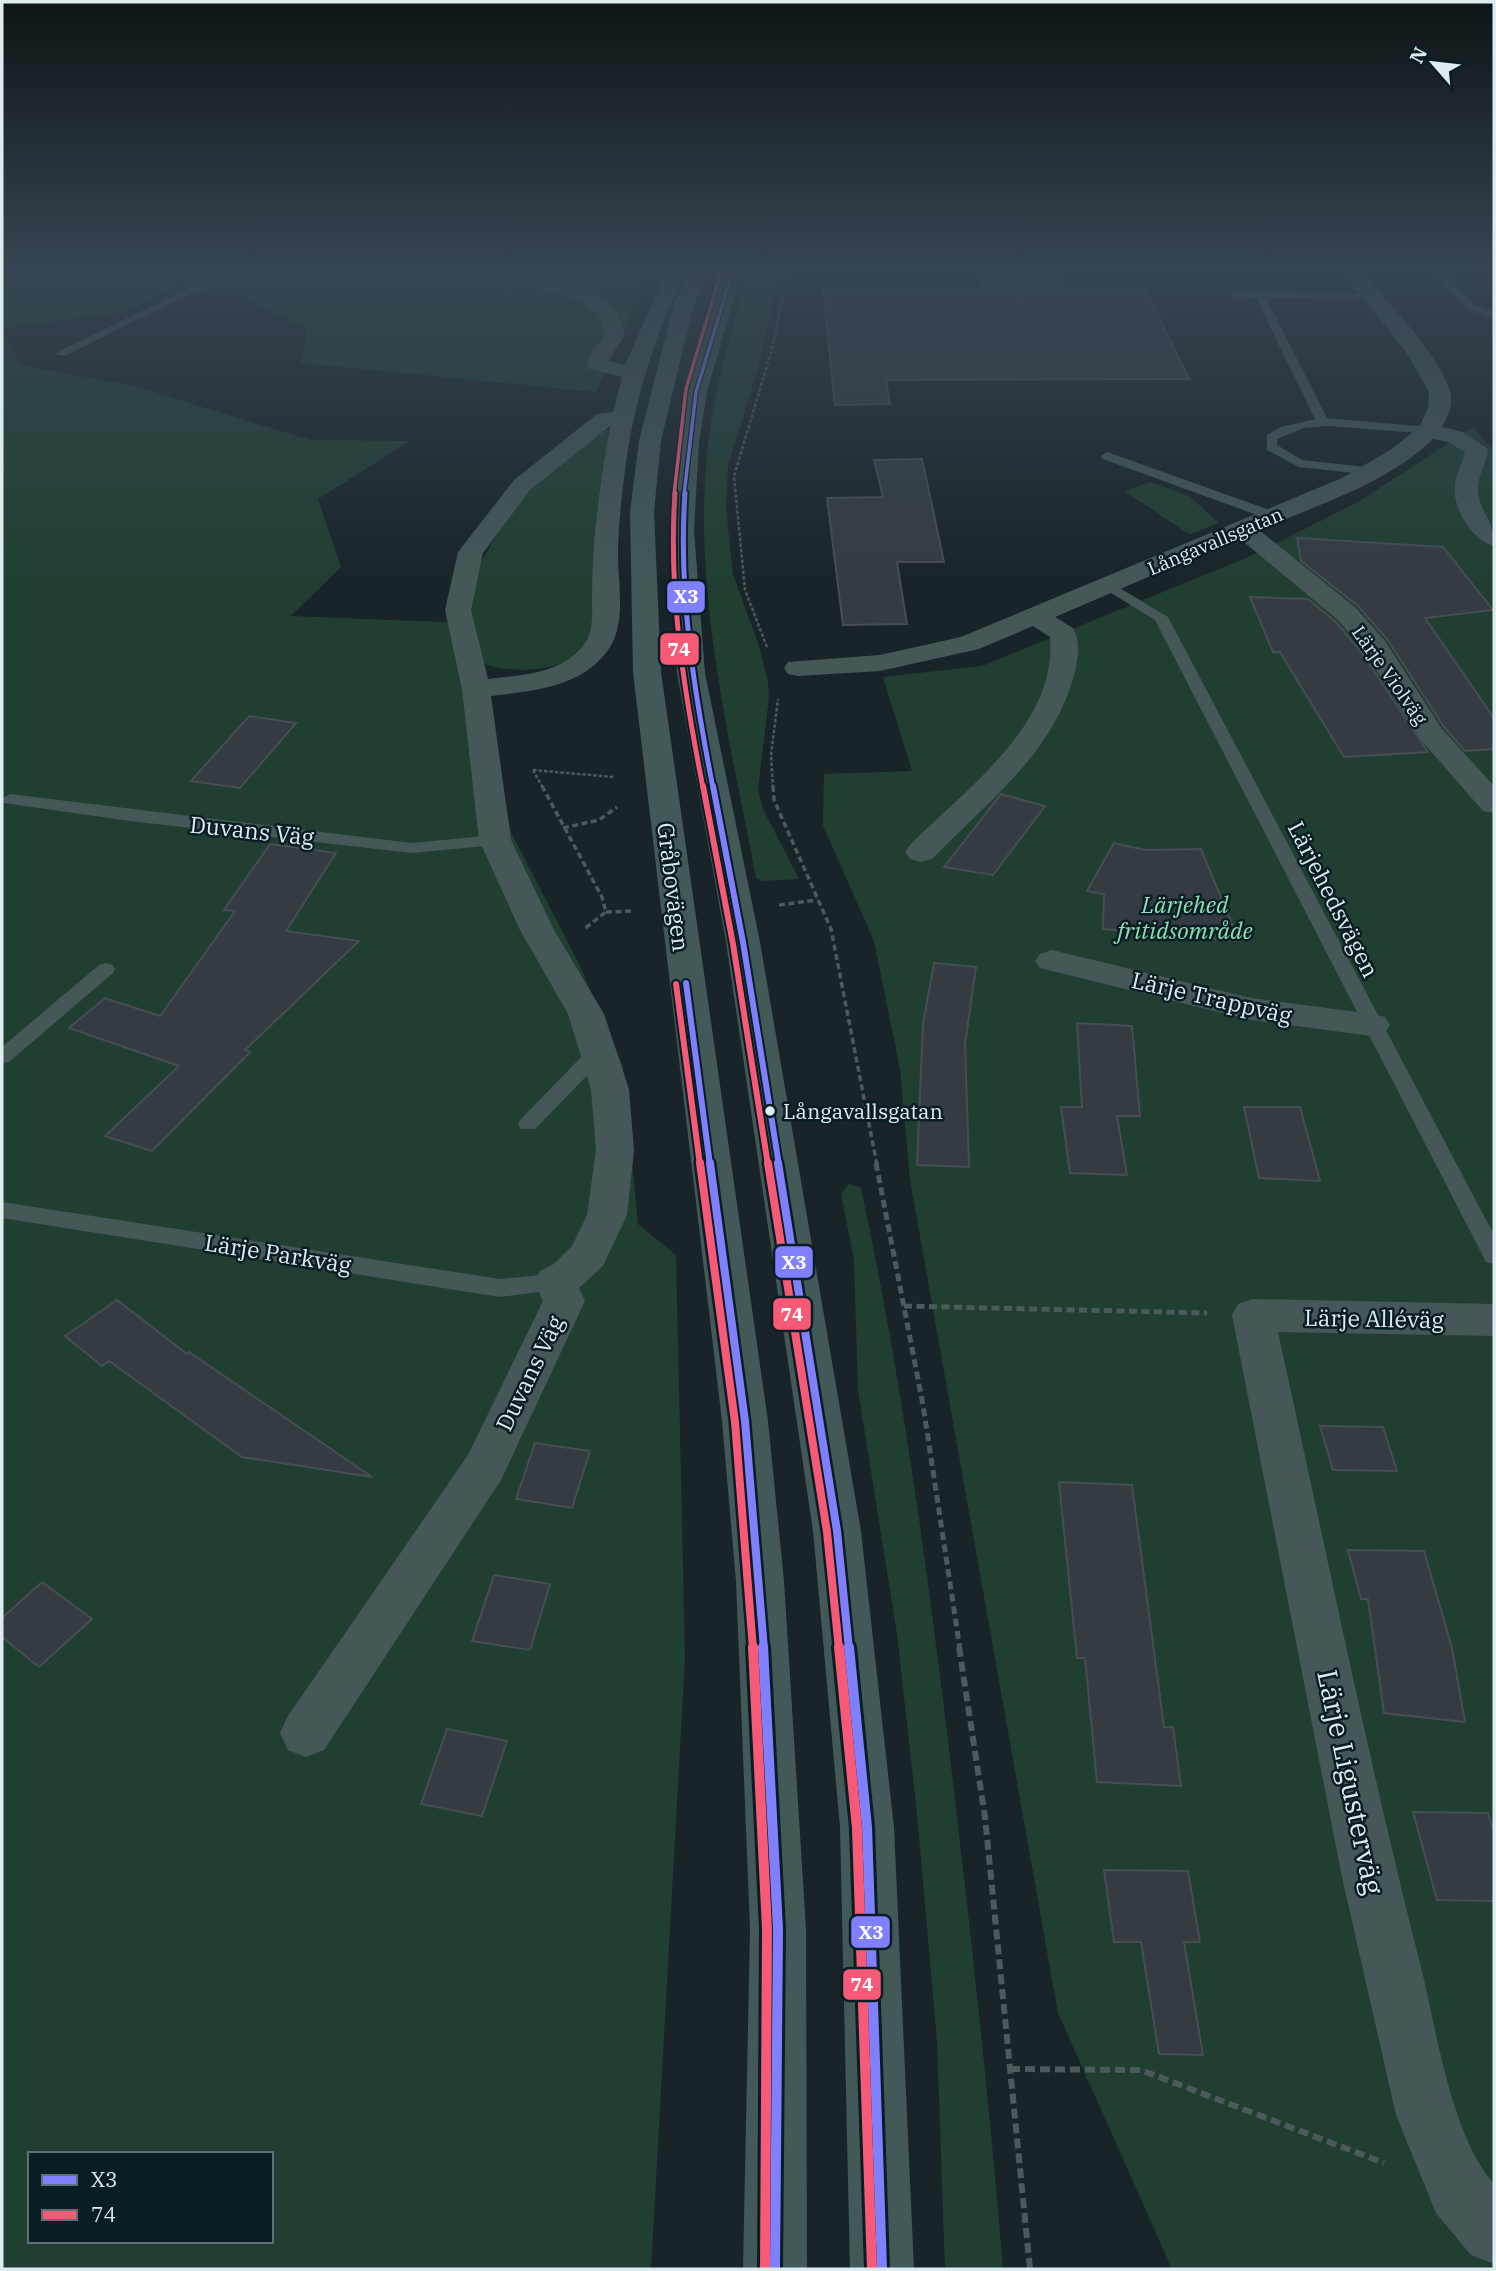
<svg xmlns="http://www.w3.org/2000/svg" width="1496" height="2271" font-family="'IBM Plex Serif',serif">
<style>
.green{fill:#203f31;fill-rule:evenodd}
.building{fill:#343c41;stroke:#464e53;stroke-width:2}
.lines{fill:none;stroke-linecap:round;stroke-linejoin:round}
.path-far3{stroke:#4b5a5a;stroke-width:2.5;stroke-dasharray:3.5 2;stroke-linecap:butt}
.path-far2{stroke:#4b5a5a;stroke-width:3.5;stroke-dasharray:6 3.5;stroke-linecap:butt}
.path-far1{stroke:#4b5a5a;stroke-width:5;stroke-dasharray:8 4.5;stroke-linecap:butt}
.path{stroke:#4b5a5a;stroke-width:6;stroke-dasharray:10 5;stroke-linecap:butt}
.lane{fill:#455857;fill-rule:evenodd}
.street{fill:#455857;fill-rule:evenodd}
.secondary{fill:#425958;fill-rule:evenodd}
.bus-1-far4-casing{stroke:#081d24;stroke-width:6}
.bus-1-far3-casing{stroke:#081d24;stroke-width:9}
.bus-1-far2-casing{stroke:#081d24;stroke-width:10}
.bus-1-far1-casing{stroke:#081d24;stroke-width:13}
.bus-1-casing{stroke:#081d24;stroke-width:16}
.bus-2-far4-casing{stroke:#081d24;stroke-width:6}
.bus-2-far3-casing{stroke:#081d24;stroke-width:9}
.bus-2-far2-casing{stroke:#081d24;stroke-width:10}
.bus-2-far1-casing{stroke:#081d24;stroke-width:13}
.bus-2-casing{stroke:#081d24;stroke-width:16}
.bus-1-far4{stroke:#8080ff;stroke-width:3.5}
.bus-1-far3{stroke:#8080ff;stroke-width:5}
.bus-1-far2{stroke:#8080ff;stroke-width:6}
.bus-1-far1{stroke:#8080ff;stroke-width:8}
.bus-1{stroke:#8080ff;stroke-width:10}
.bus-2-far4{stroke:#f75a77;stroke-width:3.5}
.bus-2-far3{stroke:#f75a77;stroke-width:5}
.bus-2-far2{stroke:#f75a77;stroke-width:6}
.bus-2-far1{stroke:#f75a77;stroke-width:8}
.bus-2{stroke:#f75a77;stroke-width:10}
.bus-dot{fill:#deebef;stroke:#081d24;stroke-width:2.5}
.labels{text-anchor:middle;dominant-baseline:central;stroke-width:5;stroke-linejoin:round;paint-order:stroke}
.far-street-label{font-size:19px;fill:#deebef;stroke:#081d24}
.bus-label{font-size:21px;fill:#deebef;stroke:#081d24;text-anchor:start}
.street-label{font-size:23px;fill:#deebef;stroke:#081d24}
.park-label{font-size:23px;font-style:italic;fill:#8ee0b4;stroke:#081d24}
.near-street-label{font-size:28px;fill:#deebef;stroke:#081d24}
.line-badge{stroke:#081d24;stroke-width:2.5}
.badge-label{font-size:19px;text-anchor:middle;font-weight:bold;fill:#fff}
</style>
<rect width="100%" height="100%" fill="#182427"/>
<path class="green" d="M2,266h651l-57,126 -295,-29 6,-34 -78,-39 -48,-7 -59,29 -120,17 18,36 114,21 176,54 100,1 -92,58 23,68 -50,49 177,7 9,-54 36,-62 21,-21 69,-58 6,3c-5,32 -11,63 -13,95 -2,29 4,88 -7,112 -17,37 -79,37 -110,24l32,170 68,132 44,102 15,158 38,31 9,402 -34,612h-649zM30,2154h241v87h-241z
M751,266h30l-23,102 -30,98 -2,43 7,65 26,72 9,36 1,15 -11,92 5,20 36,70 -37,2 -6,-3c-27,-144 -66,-295 -47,-442 7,-58 26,-114 42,-170z
M1473,427l21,24v1818h-322l-114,-256 -148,-833 -10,-111 -26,-128 -51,-115 1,-52 88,-3 -29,-94 99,-11 271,-111 105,-53z
M1151,482l38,14 30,27 -28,11 -6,-2 -60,-41z
M849,1184l12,4c38,177 63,356 85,536 22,182 42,363 57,545h-58l-8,-228 -20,-227 -20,-180 -39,-244 -4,-130 -13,-66z"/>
<path class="building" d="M978,273h77l5,14h84l45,92 -303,1 4,24 -55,1 -12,-116h160z
M922,459l22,103h-47l10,62 -64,1 -16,-127 56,-1 -9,-37z
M1297,538l146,9 50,63 -68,8 69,100v31l-29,2 -21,-24 -57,-88 -29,-33 -57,-45z
M1250,597l58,2 28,23 26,31 66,99 -84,5 -64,-105h-7z
M249,716l47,7 -56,65 -49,-7z
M1001,794l44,12 -52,69 -49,-8z
M1114,843l31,7 56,-1 38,92 -136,-12 1,-35 -17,-3z
M270,844l66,9 -50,78 73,10 -114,109 5,2 -98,99 -47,-15 74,-70 -110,-38 36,-30 55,18 75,-105 -11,-1z
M934,963l42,4 -11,77 4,123 -52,-2 6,-141z
M1077,1023l55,3 8,90h-23l10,59 -57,-2 -9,-66h21z
M1244,1107h56l20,74 -61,-3z
M117,1300l70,54 2,-2 183,125 -130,-20 -133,-96 -7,5 -37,-30z
M1320,1426l63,1 14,44 -64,-1z
M535,1443l55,8 -18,57 -56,-9z
M1059,1482l73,3 32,242h9l8,59 -84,-4 -12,-124h-8z
M1348,1550l76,1 28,97 13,74 -81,-9 -16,-114h-7z
M494,1575l56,9 -20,66 -58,-9z
M42,1582l50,37 -53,48 -37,-30v-19z
M447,1729l60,12 -25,75 -61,-12z
M1413,1812l75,1 6,19v69l-57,-1z
M1104,1870l84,1 12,71h-16l19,113 -44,-1 -18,-112h-27z"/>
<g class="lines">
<path class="path-far3" d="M767,647l-22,-57 -11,-114 38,-127 17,-83
M533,770l10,18
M533,770l80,7
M773,788l-2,-33 7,-56"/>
<path class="path-far2" d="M542,786l60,111 4,15 -22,17
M773,786l1,14 57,129 46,236
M563,828l36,-8 18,-13
M779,905l38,-5
M606,912l28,-1"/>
<path class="path-far1" d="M876,1163l47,242 37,244
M904,1306l303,7"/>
<path class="path" d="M959,1647l26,170 45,452
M1010,2069l131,1 243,93"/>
<path class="lane" d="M1428,266h10l37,39 19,7v7l-27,-10z
M195,285l5,3 -1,2 -135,66 -10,-2z
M1236,292l139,2v4l-4,1 -105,-1 61,120 101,9 4,1v6l-105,-8 -23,2 -27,11v6l25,15 73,8v6l-4,1 -72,-8 -32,-17v-15l14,-8 34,-8 -59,-121 -24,-1 -1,-2z
M1107,452l171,61 2,3 -12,3 -165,-60 -2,-3z
M1108,581l60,36 326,618v29l-8,-2 -3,-6 -328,-636 -52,-32 -2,-3z
M10,794l402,49 83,-8 9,5 -9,5 -83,8 -282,-32 -126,-18 -2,-4z
M106,963l7,2 2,4 -2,4 -104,89 -7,1v-16l97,-82z
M598,1046l10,6 -3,5 -70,72h-14l-3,-5 3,-5 70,-72z
M2,1202l498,77 55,-5 8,2 3,6 -3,6 -8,2 -55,7 -498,-79z"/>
<path class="street" d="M210,266h20l-28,26h-14l-2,-4z
M475,266c34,-2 111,14 136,39 8,8 10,20 14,30l-17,26 17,4 44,-99h18c-30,65 -51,126 -61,197 -4,28 -7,56 -8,85 -1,30 9,72 -8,99 -25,40 -77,44 -119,49l20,144 43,90 50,84 25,75 5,61 -7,65 -24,51 -24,22 6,13 -84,179 -177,270 -18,7 -18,-7 -8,-17 8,-17 180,-261 75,-154 -9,-19 6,-11 14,-7 18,-18 15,-31 9,-65 -5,-61 -23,-75 -48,-84 -41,-90 -17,-151 -17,-79 13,-58 56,-72 83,-66 16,-2 9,-35 -32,-8 -3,-4 3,-11 15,-19 -7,-21 -24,-16 -83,-23zM610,426c-10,56 -18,112 -18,170 0,15 2,34 -7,47 -21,31 -64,32 -97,36l-17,-69 12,-57 47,-63z
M1338,266h19c25,30 83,89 93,125 4,12 -2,26 -8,36l21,5 25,17c-1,15 -12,28 -10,44 4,24 16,25 16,53 -22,-5 -43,-40 -39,-62 1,-11 8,-21 10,-32l-17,-10 -15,-3c-46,45 -116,66 -174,91l97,78 29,33 57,88 52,57v27l-11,-2 -62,-71 -57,-89 -26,-31 -99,-82 -184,79 18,11c8,13 5,32 1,47 -21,79 -87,127 -142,184l-11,3 -11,-3 -5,-7 5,-7c54,-55 148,-120 140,-208l-17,-11 -54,23 -99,22 -82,5 -10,-2 -4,-6 4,-6 92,-7 81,-18 381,-159 50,-29 27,-22 9,-19 1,-16 -23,-40z
M1052,950l199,48 121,16 13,3 5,8 -5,8 -13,3 -121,-16 -211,-52 -5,-7 5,-7z
M1253,1299l241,5v32l-216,-4c47,213 90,428 144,639 15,63 30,166 72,213v80l-23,-9 -35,-42 -40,-98 -54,-238 -110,-562 6,-11z"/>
<path class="secondary" d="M693,266h18l-18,41 -32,134 -7,71 7,160 107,749 16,160 22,348 1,340h-64l7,-340 -14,-348 -14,-160 -89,-749 -3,-160 9,-71 34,-134z
M725,266h18l-36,126 -8,50 -5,88 11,143 55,269 101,589 33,296 20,442h-64l-10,-442 -27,-296 -87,-589 -49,-269 -7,-143 7,-88 8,-50z"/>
<g class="bus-1-far4-casing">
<path id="bus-1-far4" d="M684,495l12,-103 38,-126"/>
</g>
<g class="bus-1-far3-casing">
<path id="bus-1-far3" d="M685,493c-7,99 9,198 28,295"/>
</g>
<g class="bus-1-far2-casing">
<path id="bus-1-far2" d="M713,786l30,156 36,223
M686,983l24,182"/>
</g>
<g class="bus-1-far1-casing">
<path id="bus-1-far1" d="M710,1163l35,258 19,228
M778,1163l59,368 12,118"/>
</g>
<g class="bus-1-casing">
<path id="bus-1" d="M763,1647l15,282 -3,340
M849,1647l18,180 15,442"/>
</g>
<g class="bus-2-far4-casing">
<path id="bus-2-far4" d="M674,495l12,-106 37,-123"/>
</g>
<g class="bus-2-far3-casing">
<path id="bus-2-far3" d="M675,493c-7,99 9,198 28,295"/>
</g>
<g class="bus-2-far2-casing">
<path id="bus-2-far2" d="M703,786l30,158 35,221
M676,984l24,181"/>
</g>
<g class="bus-2-far1-casing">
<path id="bus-2-far1" d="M700,1163l35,259 18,227
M768,1163l59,369 12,117"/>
</g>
<g class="bus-2-casing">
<path id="bus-2" d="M753,1647l14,282 -2,340
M839,1647l18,181 15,441"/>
</g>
<use href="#bus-1-far4" class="bus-1-far4"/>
<use href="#bus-1-far3" class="bus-1-far3"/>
<use href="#bus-1-far2" class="bus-1-far2"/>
<use href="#bus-1-far1" class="bus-1-far1"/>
<use href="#bus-1" class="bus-1"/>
<use href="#bus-2-far4" class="bus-2-far4"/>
<use href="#bus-2-far3" class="bus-2-far3"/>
<use href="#bus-2-far2" class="bus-2-far2"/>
<use href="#bus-2-far1" class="bus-2-far1"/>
<use href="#bus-2" class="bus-2"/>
</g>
<linearGradient id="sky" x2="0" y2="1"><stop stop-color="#0d1415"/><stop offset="0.46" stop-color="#374552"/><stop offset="1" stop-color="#374552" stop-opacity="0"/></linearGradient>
<rect width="1496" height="584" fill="url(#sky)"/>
<circle class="bus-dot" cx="770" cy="1111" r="6"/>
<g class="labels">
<g class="far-street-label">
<text transform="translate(1215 541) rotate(-23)">Långavallsgatan</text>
<text transform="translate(1390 675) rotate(55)">Lärje Violväg</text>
</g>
<g class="bus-label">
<text x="783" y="1111">Långavallsgatan</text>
</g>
<g class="street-label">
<text transform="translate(252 830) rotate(6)">Duvans Väg</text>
<text transform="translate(674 887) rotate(83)">Gråbovägen</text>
<text transform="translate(1334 899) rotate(63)">Lärjehedsvägen</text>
<text transform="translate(1212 997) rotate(13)">Lärje Trappväg</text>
<text transform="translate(278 1253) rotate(9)">Lärje Parkväg</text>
<text transform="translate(1374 1318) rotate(1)">Lärje Alléväg</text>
<text transform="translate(529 1373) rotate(-64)">Duvans Väg</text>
</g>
<g class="park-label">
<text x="1185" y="904">Lärjehed<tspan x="1185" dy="26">fritidsområde</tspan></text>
</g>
<g class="near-street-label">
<text transform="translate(1351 1782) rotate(78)">Lärje Ligusterväg</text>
</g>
</g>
<g class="line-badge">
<rect x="666" y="580" width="40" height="34" rx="7" fill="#8080ff"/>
<rect x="659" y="632" width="41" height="34" rx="7" fill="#f75a77"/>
<rect x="774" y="1245" width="40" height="34" rx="7" fill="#8080ff"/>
<rect x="772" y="1297" width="40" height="34" rx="7" fill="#f75a77"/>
<rect x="850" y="1915" width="41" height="34" rx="7" fill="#8080ff"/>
<rect x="842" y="1968" width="40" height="33" rx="7" fill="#f75a77"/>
</g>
<g class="badge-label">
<text x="686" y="603">X3</text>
<text x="679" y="656">74</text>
<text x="794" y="1269">X3</text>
<text x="792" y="1321">74</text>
<text x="871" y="1939">X3</text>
<text x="862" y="1991">74</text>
</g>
<rect width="1496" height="2271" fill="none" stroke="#deebef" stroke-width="7"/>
<rect x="28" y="2152" width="245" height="91" fill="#081d24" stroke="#5e6f75" stroke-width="2"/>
<rect x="42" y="2175" width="35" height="10" fill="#8080ff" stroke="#5e6f75" stroke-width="2"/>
<text x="91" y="2187" font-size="21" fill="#deebef">X3</text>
<rect x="42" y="2210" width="35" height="10" fill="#f75a77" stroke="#5e6f75" stroke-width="2"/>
<text x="91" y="2222" font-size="21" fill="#deebef">74</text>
<g transform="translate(1433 63) rotate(298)" stroke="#081d24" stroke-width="5" paint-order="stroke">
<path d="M0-5L12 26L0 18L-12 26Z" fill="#deebef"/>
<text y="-10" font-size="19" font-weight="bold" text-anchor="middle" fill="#deebef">N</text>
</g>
</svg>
